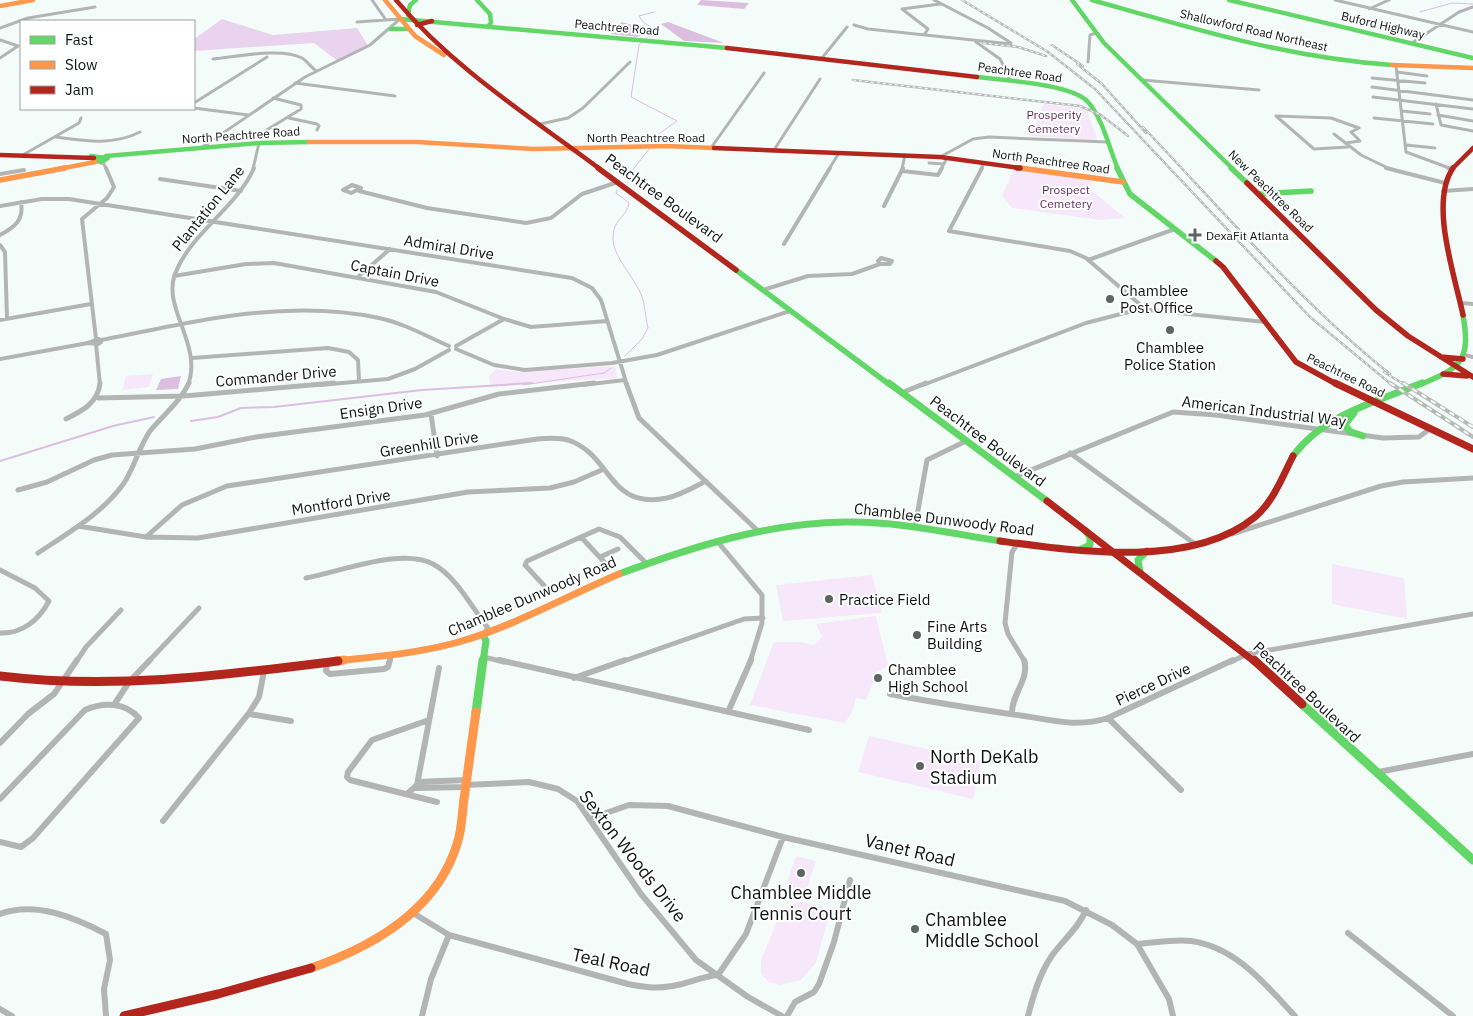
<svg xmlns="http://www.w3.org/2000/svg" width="1473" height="1016" font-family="'IBM Plex Sans',sans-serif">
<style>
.green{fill:#f6e8fa}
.forest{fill:#ead3ee}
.water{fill:#dcbee0}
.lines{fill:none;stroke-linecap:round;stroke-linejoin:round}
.stream-far1{stroke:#dcbee0;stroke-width:1}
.stream{stroke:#dcbee0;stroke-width:2}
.street-far3{stroke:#b2b5b4;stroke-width:3}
.street-far2{stroke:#b2b5b4;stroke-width:4}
.street-far1{stroke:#b2b5b4;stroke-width:5}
.street{stroke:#b2b5b4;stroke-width:6}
.fast-far3{stroke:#63d668;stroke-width:4.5}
.fast-far2{stroke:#63d668;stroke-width:5.5}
.fast-far1{stroke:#63d668;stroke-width:7}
.fast{stroke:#63d668;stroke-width:9}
.slow-far3{stroke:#ff974d;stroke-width:4.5}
.slow-far2{stroke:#ff974d;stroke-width:5.5}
.slow-far1{stroke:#ff974d;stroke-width:7}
.slow{stroke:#ff974d;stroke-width:9}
.jam-far3{stroke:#b3261e;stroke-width:4.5}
.jam-far2{stroke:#b3261e;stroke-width:5.5}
.jam-far1{stroke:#b3261e;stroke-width:7}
.jam{stroke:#b3261e;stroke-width:9}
.rail-far1-casing{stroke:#b6bbb9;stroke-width:2.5}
.rail-casing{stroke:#b6bbb9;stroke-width:4}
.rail-far1{stroke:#fff;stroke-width:1;stroke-dasharray:3;stroke-linecap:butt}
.rail{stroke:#fff;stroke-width:2;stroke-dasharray:5.5;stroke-linecap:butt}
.poi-dot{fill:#5d6563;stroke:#fff;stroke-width:2}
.labels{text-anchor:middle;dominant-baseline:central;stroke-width:4;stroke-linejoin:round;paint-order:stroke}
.far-street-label{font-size:12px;fill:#0c1312;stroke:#fff}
.far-park-label{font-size:12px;fill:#622b67;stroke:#fff}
.far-poi-label{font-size:12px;fill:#0c1312;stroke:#fff;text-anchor:start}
.street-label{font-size:15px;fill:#0c1312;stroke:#fff}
.poi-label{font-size:15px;fill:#0c1312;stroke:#fff;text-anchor:start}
.near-poi-label{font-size:18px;fill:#0c1312;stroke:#fff;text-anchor:start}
.near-street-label{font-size:18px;fill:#0c1312;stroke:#fff}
</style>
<rect width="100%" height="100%" fill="#f4fcfa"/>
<path class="green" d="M1044,104l43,5 10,31 -67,-4z
M1014,169l78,11 -2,9 35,29 -24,2 -89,-12 -10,-12z
M615,366l3,12 -128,7 -1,-9 7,-7 21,3z
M153,374l-4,13 -27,3 4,-14z
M1332,564l72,14 3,41 -75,-15z
M872,575l10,38 -99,8 -7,-36z
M876,616l12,50 -11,6 -11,28 -10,-2 -3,12 -8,13 -95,-18 24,-63h27l13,3 8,-8 -6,-13z
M869,736l112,25 -8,38 -115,-27z
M796,856l20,5 -10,30 -20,-5z
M798,902c11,1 25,2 31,13l-13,48 -15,17 -22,5 -10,-3 -8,-8v-14l21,-51z"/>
<path class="forest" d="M222,19l51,16 84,-7 12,19 -30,15 -25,-19 -120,8v-12z"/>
<path class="water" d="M701,0l48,3 -5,6 -47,-4z
M622,22l17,5 9,6 -1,2 -10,2 -26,-3 7,-10z
M668,22l56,21 -40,-2 -23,-17z
M181,376l-3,13 -22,1 5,-11z"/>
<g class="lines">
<path class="stream-far1" d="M1420,12l32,-9 21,1
M645,39l12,-8 -14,-9 -4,-6 15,-4
M642,42l-3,3 -8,52 46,24 -17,12 -9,12
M627,177l23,-29
M617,190l-1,3 13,10c-2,14 -16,16 -16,34 0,20 18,36 26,53 6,10 6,26 9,38l-6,11 -17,17
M523,385l81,-12 7,-5"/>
<path class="stream" d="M191,421l27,-4 23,-9 33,-1 148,-17 110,-7
M0,461l113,-35 41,-9"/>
<path class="street-far3" d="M372,0l14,20
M934,0l54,28 23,15
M1335,0l138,32
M902,9l26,20 -4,6
M902,9l38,-5
M1369,9l20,-9
M357,22l43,-3
M854,25l14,4 143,15
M0,28l28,-10 67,-11
M0,40l18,6 -18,12
M976,42l24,17 9,17 -1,4
M1412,43l47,-31 14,-5
M822,58l25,-31
M213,59c23,-2 68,-12 89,-1 5,3 9,9 14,13
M1088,62l2,-27 6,-2
M1396,66l10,86 46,17
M1397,72l30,4
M1372,78l53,5
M1142,80l117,10
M295,83l100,13
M1372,87l101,13
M1373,97l100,12
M194,103l73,-46
M1436,104l5,21 32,6
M194,108l54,7
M1402,111l28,3
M1438,115l35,6
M1276,116l55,2 28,10 -8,4 9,9 -15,2
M1276,116l38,33 34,-2
M289,118l28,6 2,2 -2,4
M1374,118l59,6
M540,124l28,-6 15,-10 47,-46
M265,131l36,-22v-4l-28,-7
M1334,134l27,21 29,14
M55,137c30,4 57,9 85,-5
M1406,145l29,3
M201,148l104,-71 65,-32 30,-26
M711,148l53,-75
M774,150l46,-71
M21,156l58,-33 2,-5
M940,157l33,-18 16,-2 118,5
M98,162l6,2 2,5
M929,163l15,1
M253,169l6,-26
M829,169l10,-16
M902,169l3,-14
M941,169l6,-11
M981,169l3,-6"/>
<path class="street-far2" d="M982,168l-33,63 121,20 16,7 58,50
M1386,168l59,15
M1448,168l4,1
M902,171l36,4 4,-7
M0,174l24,-4
M160,179l81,12
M352,185l9,3 -10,5 -8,-3z
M359,191l68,17 99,15 25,-5 31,-24 36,-12
M1443,191l30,-2
M0,206l42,-7h27l503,79 20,10 9,12 26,85
M884,206l19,-38
M0,235c15,-8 24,-15 21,-33
M784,244l46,-76
M0,245l5,7 2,67
M881,258l11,3 -2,3h-10l-2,-3z
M1088,260l87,-31
M174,276l72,-12 28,-1 162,29 68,27 27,8 76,-6
M358,277l32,-28
M763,290l45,-14 44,-2 28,-10
M1461,303l12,1
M0,320l91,-16
M96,339l-14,-120 25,-21 7,-11 -8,-19
M99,339l2,3 -3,2 -10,-1z
M101,340c91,-18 185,-42 278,-22 24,5 47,18 70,28
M96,344l4,41
M456,346l48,-27
M456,349l38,16 31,5 87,-7 45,-8 133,-44
M1465,355l8,2
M192,358l136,-10 21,4 9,8 1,21
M0,359l88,-16
M188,385c15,-40 -26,-77 -13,-111 16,-42 61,-65 79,-106
M319,385l69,-6 27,-10 34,-19
M582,385l43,-5
M923,385l163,-62 54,-14 125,13"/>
<path class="street-far1" d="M626,383l13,35 119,113
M901,393l25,-10
M98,398l86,-2 150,-13
M431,414l6,42
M66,419c16,-8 32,-16 34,-36
M1070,453l125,91
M1014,477l159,-65 43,3 167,23 36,-1 12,-9
M18,490l29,-8 47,-22 18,-5 83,-6 61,-12 169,-22 74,-21 95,-11
M78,526l68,11 52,1 270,-46 82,-4 24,-6 30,-13
M915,527l12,-67 39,-19
M1232,534l149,-48 22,-4 70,-4
M146,537l36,-32 45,-19 310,-47c10,-1 21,-2 31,1 45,15 39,70 99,58 14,-3 27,-11 39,-17
M581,537l25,27
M717,541l45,54v28l-12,39
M1018,543l-6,9 -7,71 3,11 17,28
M38,553c30,-20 65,-40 86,-70 11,-17 15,-36 26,-52 13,-16 30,-29 39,-48
M600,557l18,-8
M0,570l35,18 14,13c-10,19 -27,33 -49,32
M306,578c34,-6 96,-31 127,-14 24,13 39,44 55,64l-4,6
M550,592l-25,-27 2,-4 72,-32 21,8 27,27
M484,657l20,5
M76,662l10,-15 35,-37
M148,662l51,-54
M389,662l2,-6
M621,662l123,-43 19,-1
M1231,662l16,-8 226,-40"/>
<path class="street" d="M499,660l310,70
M327,663l-1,8 4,3 54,-5 4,-2 2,-7
M574,678l51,-18
M890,694c40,8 80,14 120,20 36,4 63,15 98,4l125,-58
M114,705l15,-23 21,-22
M728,712l23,-52
M249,714l42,7
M1012,714c-1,-20 18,-34 12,-54
M1108,718l73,72
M429,720l-57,20 -24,32 -1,5 3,3 87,22
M0,743l28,-29 26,-20 23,-34
M1378,772l95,-18
M418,782l48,-2
M465,785l64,-3 29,7 19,12 64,93 55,66 52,37 34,19
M416,788l49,-1
M407,794l10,-9 22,-117
M0,799l85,-89c18,-8 40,-8 54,8l-106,120 -12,9 -21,-5
M589,819l40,-14 39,1 115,31 282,64 47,24 25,19 32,55 4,17
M163,821l86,-108 10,-16 5,-26
M413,913l36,22 179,49c15,3 28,5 44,2 16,-2 30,-10 46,-11l28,-41 37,-97
M0,914c35,-13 74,3 106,20l4,26 -6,29 2,27
M1348,933l105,83
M1137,944c18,-1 36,-5 54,-3 45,6 75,44 104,75
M0,1009l12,7
M422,1016l9,-37 18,-44
M787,1016l8,-14 19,-10 5,-8 15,-42 16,-62
M1028,1016c5,-20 11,-41 23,-59 11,-16 27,-28 35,-47"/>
<path class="fast-far3" d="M477,0l13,14 1,9 -3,3
M1072,0l32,43 129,126
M1092,0c99,28 196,58 300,65
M1229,0l244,58
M408,15l2,-10 6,-5
M400,19l327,29
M391,29h17
M977,77c25,3 96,7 111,25 15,17 21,46 30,67
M91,156l7,1
M106,156l153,-13 50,-1
M98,157l10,1 -5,3h-10z"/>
<path class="fast-far2" d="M1117,168l13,26 86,67
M1231,168l16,15
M1259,194l52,-3
M736,270l154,115
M1419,385c42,-17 52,-24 44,-70"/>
<path class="fast-far1" d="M889,383l158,118
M1354,413l-8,10v4l5,5 12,4
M1293,456c31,-42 83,-54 129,-73
M1080,550l10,-5v-8l-4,-6
M1140,572l-2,-12 9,-9
M619,574c73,-27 147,-51 226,-52 52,-1 104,11 155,19
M483,635l3,6 -3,21"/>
<path class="fast" d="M1302,704l171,156
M476,712l7,-52"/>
<path class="slow-far3" d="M385,0l30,36 29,19
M0,6l33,-6
M1392,65l81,3
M309,142h108l117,7 132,-3 48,2
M1020,168l7,1
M59,169l36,-7"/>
<path class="slow-far2" d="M1020,168l103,14
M0,180l65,-12"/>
<path class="slow-far1" d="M338,661c41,-5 84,-8 124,-20 54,-16 105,-45 157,-67"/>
<path class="slow" d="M338,661l6,-1
M311,968c61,-21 126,-58 146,-124 5,-14 5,-30 7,-45 4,-29 8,-58 12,-87"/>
<path class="jam-far3" d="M396,0c57,68 133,116 204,169
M417,25l15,-4
M727,48l250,29
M714,148l226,9 80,11
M0,155l94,3
M1452,169l21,-21"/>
<path class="jam-far2" d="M598,168l138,102
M1017,168h3
M1453,168c-24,35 2,108 10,147
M1247,183l129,127 32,26 65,41
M1216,261l7,6 73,95 42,23
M1441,357l22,2
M1443,374l24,2"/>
<path class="jam-far1" d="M1335,383l138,66
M1047,501l208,161
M1000,541c75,10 192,28 255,-24 18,-15 28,-41 38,-61
M334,662l4,-1"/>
<path class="jam" d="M1254,660l48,44
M0,676c114,14 225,-1 338,-15
M124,1016l94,-22 93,-26"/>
<g class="rail-far1-casing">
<path id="rail-far1" d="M962,0l86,52 47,37 215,228 82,68
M983,43l35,4 28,9
M1052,45l31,21
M1077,64l25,20 44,49
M853,80l227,26 21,9 27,21
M1143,127c80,84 156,174 247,247
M1384,372l21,13"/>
</g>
<g class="rail-casing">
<path id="rail" d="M1390,383l83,54
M1403,383l70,44"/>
</g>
<use href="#rail-far1" class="rail-far1"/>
<use href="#rail" class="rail"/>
</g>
<g class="poi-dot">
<path d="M1192.5 227.5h5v5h5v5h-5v5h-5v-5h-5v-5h5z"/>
<circle cx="1110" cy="299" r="5"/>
<circle cx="1170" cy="330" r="5"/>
<circle cx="829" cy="599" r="5"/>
<circle cx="917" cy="635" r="5"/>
<circle cx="878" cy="678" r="5"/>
<circle cx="920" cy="766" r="5"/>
<circle cx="801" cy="873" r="5"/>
<circle cx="915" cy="929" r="5"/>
</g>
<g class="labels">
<g class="far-street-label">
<text transform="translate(1383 25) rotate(13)">Buford Highway</text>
<text transform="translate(617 27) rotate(5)">Peachtree Road</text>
<text transform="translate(1254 30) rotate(13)">Shallowford Road Northeast</text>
<text transform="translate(1020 72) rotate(8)">Peachtree Road</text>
<text transform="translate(241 135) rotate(-4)">North Peachtree Road</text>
<text x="646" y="137">North Peachtree Road</text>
<text transform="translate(1051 161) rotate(8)">North Peachtree Road</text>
<text transform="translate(1271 191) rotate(44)">New Peachtree Road</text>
<text transform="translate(1346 375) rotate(26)">Peachtree Road</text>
</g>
<g class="far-park-label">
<text x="1054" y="114">Prosperity<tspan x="1054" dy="14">Cemetery</tspan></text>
<text x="1066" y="189">Prospect<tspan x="1066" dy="14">Cemetery</tspan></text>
</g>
<g class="far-poi-label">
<text x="1206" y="235">DexaFit Atlanta</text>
</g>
<g class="street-label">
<text transform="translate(664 198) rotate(36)">Peachtree Boulevard</text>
<text transform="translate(208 208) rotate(-51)">Plantation Lane</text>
<text transform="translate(449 247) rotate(9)">Admiral Drive</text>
<text transform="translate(395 273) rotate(11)">Captain Drive</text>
<text transform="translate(276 376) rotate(-5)">Commander Drive</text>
<text transform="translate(381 408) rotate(-8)">Ensign Drive</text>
<text transform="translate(1264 411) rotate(7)">American Industrial Way</text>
<text transform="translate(988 441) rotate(37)">Peachtree Boulevard</text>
<text transform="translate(429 444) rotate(-9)">Greenhill Drive</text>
<text transform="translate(341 502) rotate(-9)">Montford Drive</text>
<text transform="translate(944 519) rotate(7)">Chamblee Dunwoody Road</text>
<text transform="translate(532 596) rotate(-23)">Chamblee Dunwoody Road</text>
<text transform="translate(1153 684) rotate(-25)">Pierce Drive</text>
<text transform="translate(1307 692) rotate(43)">Peachtree Boulevard</text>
</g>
<g class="poi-label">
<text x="1120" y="290">Chamblee<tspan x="1120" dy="17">Post Office</tspan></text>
<text x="1170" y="347" text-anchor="middle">Chamblee<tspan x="1170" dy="17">Police Station</tspan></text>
<text x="839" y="599">Practice Field</text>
<text x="927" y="626">Fine Arts<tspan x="927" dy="17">Building</tspan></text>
<text x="888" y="669">Chamblee<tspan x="888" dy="17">High School</tspan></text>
</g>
<g class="near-poi-label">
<text x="930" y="756">North DeKalb<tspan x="930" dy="21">Stadium</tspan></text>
<text x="801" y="892" text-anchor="middle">Chamblee Middle<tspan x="801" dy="21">Tennis Court</tspan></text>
<text x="925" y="919">Chamblee<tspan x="925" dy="21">Middle School</tspan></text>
</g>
<g class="near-street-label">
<text transform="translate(910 850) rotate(13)">Vanet Road</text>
<text transform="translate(633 856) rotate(52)">Sexton Woods Drive</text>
<text transform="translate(611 962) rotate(12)">Teal Road</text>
</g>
</g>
<rect x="20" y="20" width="175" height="90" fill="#ffffff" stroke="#9ea1a0"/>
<rect x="30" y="36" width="25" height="8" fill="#63d668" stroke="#9ea1a0"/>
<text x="65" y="45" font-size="15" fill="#0c1312">Fast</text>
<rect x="30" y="61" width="25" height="8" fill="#ff974d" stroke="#9ea1a0"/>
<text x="65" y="70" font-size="15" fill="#0c1312">Slow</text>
<rect x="30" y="86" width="25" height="8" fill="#b3261e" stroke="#9ea1a0"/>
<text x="65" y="95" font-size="15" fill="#0c1312">Jam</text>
</svg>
